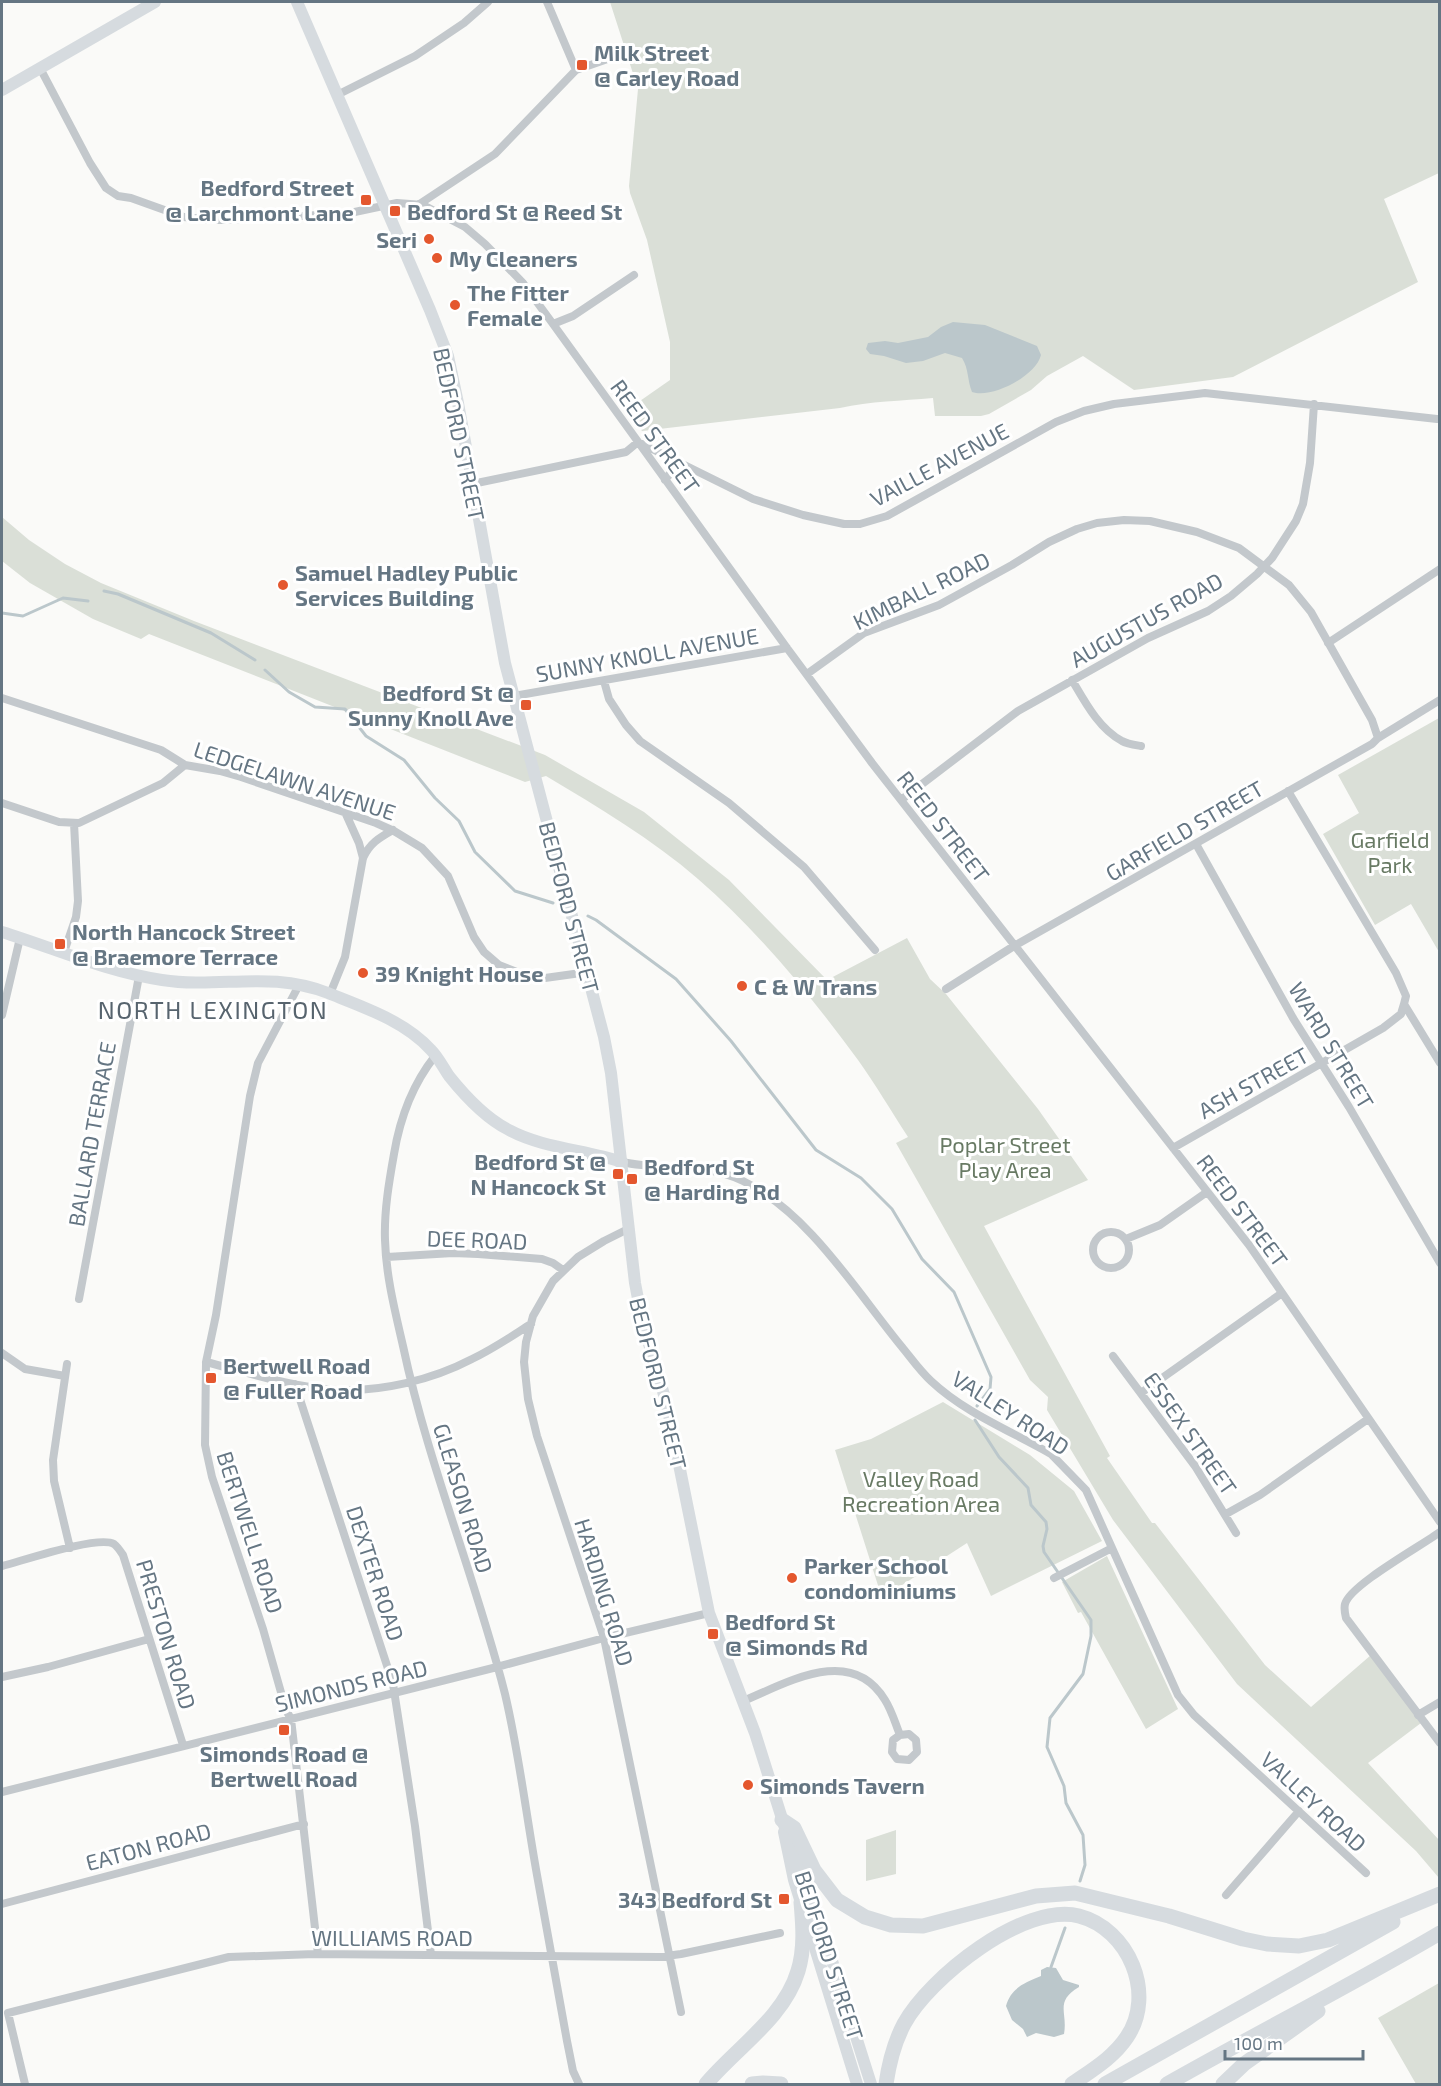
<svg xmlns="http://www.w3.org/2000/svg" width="1441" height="2086" font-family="'Exo 2',sans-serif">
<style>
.green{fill:#dadfd7}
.water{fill:#bbc7cb}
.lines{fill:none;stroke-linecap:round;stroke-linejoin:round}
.stream{stroke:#bbc7cb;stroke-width:3}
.street{stroke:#c3c8cc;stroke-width:8}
.secondary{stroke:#d6dbdf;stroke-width:12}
.primary{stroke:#d6dbdf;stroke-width:12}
.highway{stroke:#d6dbdf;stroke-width:15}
.poi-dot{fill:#e4572e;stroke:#fff;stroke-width:2}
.labels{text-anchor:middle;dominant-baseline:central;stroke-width:6;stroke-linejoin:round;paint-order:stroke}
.poi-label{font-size:22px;font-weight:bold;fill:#657683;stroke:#fff;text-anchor:start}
.street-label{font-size:22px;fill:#657683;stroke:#fff}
.park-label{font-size:22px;fill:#687a64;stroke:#fff}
.neighbourhood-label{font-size:24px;letter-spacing:1.5px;fill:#57646e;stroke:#fff}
</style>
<rect width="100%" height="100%" fill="#fafaf8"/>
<path class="green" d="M610,2h829v171l-55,26 34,83 -185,95 -99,13 -51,-34 -36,20 -16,14 -42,24 -8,2h-46l-2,-18c-31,3 -63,3 -93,10l-198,23 -15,-21 43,-30v-38l-23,-102 -17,-47 -1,-7 9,-97z
M2,517l27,23 36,24 36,19 93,38 351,134 99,57 85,68 98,100 80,-42 23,41 16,15 92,115 50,71 -104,46 126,230 -3,2 45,65h3l110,142 46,42 60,-52 50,68 -53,40 71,77v38l-23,-27 -179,-167 -124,-164 -66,-110 1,-13 -18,-17 -134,-237 12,-6c-17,-26 -32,-52 -50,-77 -47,-64 -100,-129 -160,-181 -46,-40 -100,-72 -152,-103l-21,6 -376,-148 -8,5 -48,-20 -63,-36 -28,-22z
M1439,718v234l-28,-48 -36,21 -52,-91 36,-21 -21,-38z
M943,1402l87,53 44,36 28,50 -111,55 -24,-53 -85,55 -47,-148 36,-11z
M1107,1556l71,153 -32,20 -65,-117 -3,1 -16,-31z
M896,1830v44l-30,7v-41z
M1439,1983v101h-23l-38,-66z"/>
<path class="water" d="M953,322l32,3 52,21 4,9c-5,21 -49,44 -69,37 -5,-12 -3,-23 -10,-34l-17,-5 -22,8 -17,2 -22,-7 -14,-2 -4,-5 2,-6 17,-2 13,2 30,-6 13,-10z
M1047,1967l9,1 7,12 16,5v2c-25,15 -11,25 -15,47l-10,3 -18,-4 -9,4 -4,-8 -11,-9 -6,-14c5,-18 18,-23 35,-30v-6z"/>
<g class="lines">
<path class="stream" d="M104,591l14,3 93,39 44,27
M2,613l21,3 40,-18 25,3
M265,670l24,22 26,15 30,2 21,27 38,24 31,38 24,23 16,31 40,39 38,12
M588,916l8,4 80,59 55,62 85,109 45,28 31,31 30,50 32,33 37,85 -1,12 -13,17
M975,1420l24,37 29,31 3,17 15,17 1,7 -4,17 1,6 47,68v16l-8,38 -33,44 -3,29 17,39 2,17 17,32 2,30 -5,16
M1051,1967l14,-39"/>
<path class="street" d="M547,2l29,68
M40,68l50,95 16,25 12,8 13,2 53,19 28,3h24l114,-7 47,-10 26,2 42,22 20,17 38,39 30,41 234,324 85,115 377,482 191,277
M337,95l78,-39 49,-33 24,-21
M418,205l77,-51 81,-84 46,-16
M553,324l20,-8 61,-41
M665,480l14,-18
M472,484l154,-32 12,-10 115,57 50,16 41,9h16l27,-8 169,-94 28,-11 30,-7 91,-11 232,26
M1328,643l112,-74
M807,674l57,-41 75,-28 73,-40 37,-23 28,-13 20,-6 27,-3 26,1 47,11 42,16 50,37 22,27 61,108 6,18
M1072,680c13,22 27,49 50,61 5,3 13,4 19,5
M604,681l5,18 17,26 14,16 89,62 75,64 71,83
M514,696l273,-48
M2,698l159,52 24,15 35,6 21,6 135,46 18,8 28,17 26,28 26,61 10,15 15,13 28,11 18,2 43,-6
M1288,791l108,182 10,23 -2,8 36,59
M901,800l117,-89 130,-73 60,-27 23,-15 26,-22 15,-16 24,-37 7,-17 7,-41 4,-59
M2,803l57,19 20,1 84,-40 22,-18
M345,812l14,31 4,15
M1196,844l97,174 56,89 91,156
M64,952l12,-35 2,-16 -4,-78
M299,985l-41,78 -8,33 -34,219 -10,47 -1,83 7,32 51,152 23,81 5,9 27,235
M946,989l68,-43 358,-202 6,-6 62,-38
M330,994l15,-37 18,-99c7,-15 16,-20 30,-28
M2,1015l18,-77
M435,1056c-23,29 -35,62 -41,98 -5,28 -10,57 -9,86 1,36 10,71 18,106 25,118 72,230 102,348 14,59 21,120 32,181 10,55 20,110 30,166l6,30 6,13
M1173,1148l210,-120 18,-14 3,-10
M622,1162c40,9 82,0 121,19 66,32 113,110 159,166 9,11 18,24 29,34 34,32 80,50 120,73l35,36 92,205 16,20 172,158
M630,1228l-26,13 -26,16 -25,24 -20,35 -7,26 -2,20 4,37 9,37 67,202 77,374
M1093 1250a18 18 0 1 1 36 0a18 18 0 1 1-36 0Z
M1126,1239l34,-14 47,-33
M387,1257l66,-4 25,1 64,5 11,4 10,7
M79,1299l60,-323
M2,1353l23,16 40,7
M1113,1356l82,110 41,67
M206,1362c43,11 86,25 130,28 45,2 96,-10 136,-31 21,-10 40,-23 59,-35
M67,1364l-14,96 1,21 16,67
M295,1384l98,300 22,142 16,129
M1141,1393l141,-100
M1226,1514l34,-19 108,-76
M1440,1532c-19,14 -90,53 -95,72 -1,4 0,10 1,14l94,125
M2,1566c20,-5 96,-31 112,-22 3,2 7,8 9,11l60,190
M1054,1578l58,-30
M2,1677l46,-10 101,-28
M743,1701c44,-18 108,-57 142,-1 7,11 10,23 15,35l9,-1 7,6 1,12 -8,8 -12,-1 -5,-7 1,-12 7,-5
M1418,1715l22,-13
M2,1792l495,-125 107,-29 105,-25
M1226,1895l73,-84
M2,1904l302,-80
M25,2084l-17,-71 221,-56 86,-3 344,3 22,-3 99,-21"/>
<path class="secondary" d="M2,90l153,-88
M2,932c52,16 105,40 160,48 58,9 107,-10 166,13 35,14 77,28 103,57 7,7 12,17 18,26 16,20 36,42 60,54 33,18 78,20 113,32"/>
<path class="primary" d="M297,2l133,308 18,46 10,47 47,260 99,374 7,36 24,210 7,37 25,85 42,208 46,120 30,95 10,16 76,240
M784,1832l10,48 63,204"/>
<path class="highway" d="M782,1820l12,8 20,42 23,30 28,17 26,8 32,1 113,-30 39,-3 94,23 74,23 24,5 32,2 29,-6 112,-46
M706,2084c30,-36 78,-66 92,-113 7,-23 5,-46 3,-69
M752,2084l11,-1 18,1
M886,2084c3,-21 8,-41 18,-60 25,-46 120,-122 175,-108 50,13 77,78 48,121 -14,21 -35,33 -55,47
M1105,2084l288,-162
M1167,2084c90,-51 183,-98 273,-151
M1223,2084l21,-20 74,-53"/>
</g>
<g class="poi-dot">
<rect x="576" y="59" width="12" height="12" rx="3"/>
<rect x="360" y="194" width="12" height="12" rx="3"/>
<rect x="389" y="205" width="12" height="12" rx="3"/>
<circle cx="429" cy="239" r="6"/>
<circle cx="437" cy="258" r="6"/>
<circle cx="455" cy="305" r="6"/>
<circle cx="283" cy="585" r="6"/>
<rect x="520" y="699" width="12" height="12" rx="3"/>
<rect x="54" y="938" width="12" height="12" rx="3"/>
<circle cx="363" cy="973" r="6"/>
<circle cx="742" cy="986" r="6"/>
<rect x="612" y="1168" width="12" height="12" rx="3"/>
<rect x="626" y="1173" width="12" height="12" rx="3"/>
<rect x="205" y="1372" width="12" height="12" rx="3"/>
<circle cx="792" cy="1578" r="6"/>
<rect x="707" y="1628" width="12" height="12" rx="3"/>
<rect x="278" y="1724" width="12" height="12" rx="3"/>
<circle cx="748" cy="1785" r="6"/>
<rect x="778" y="1893" width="12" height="12" rx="3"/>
</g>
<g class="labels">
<g class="poi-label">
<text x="594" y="52">Milk Street<tspan x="594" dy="25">@ Carley Road</tspan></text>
<text x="354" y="187" text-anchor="end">Bedford Street<tspan x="354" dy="25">@ Larchmont Lane</tspan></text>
<text x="407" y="211">Bedford St @ Reed St</text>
<text x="417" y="239" text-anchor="end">Seri</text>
<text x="449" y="258">My Cleaners</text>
<text x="467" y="292">The Fitter<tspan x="467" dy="25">Female</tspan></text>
<text x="295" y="572">Samuel Hadley Public<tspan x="295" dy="25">Services Building</tspan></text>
<text x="514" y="692" text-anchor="end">Bedford St @<tspan x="514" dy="25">Sunny Knoll Ave</tspan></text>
<text x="72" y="931">North Hancock Street<tspan x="72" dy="25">@ Braemore Terrace</tspan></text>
<text x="375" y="973">39 Knight House</text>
<text x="754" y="986">C &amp; W Trans</text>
<text x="606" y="1161" text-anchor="end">Bedford St @<tspan x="606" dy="25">N Hancock St</tspan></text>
<text x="644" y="1166">Bedford St<tspan x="644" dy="25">@ Harding Rd</tspan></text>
<text x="223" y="1365">Bertwell Road<tspan x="223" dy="25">@ Fuller Road</tspan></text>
<text x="804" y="1565">Parker School<tspan x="804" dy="25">condominiums</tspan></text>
<text x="725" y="1621">Bedford St<tspan x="725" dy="25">@ Simonds Rd</tspan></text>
<text x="284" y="1753" text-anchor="middle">Simonds Road @<tspan x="284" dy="25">Bertwell Road</tspan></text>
<text x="760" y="1785">Simonds Tavern</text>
<text x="772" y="1899" text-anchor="end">343 Bedford St</text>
</g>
<g class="street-label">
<text transform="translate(460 434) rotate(78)">BEDFORD STREET</text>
<text transform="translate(656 436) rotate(54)">REED STREET</text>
<text transform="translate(939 464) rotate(-28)">VAILLE AVENUE</text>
<text transform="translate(921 590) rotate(-26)">KIMBALL ROAD</text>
<text transform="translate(1146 619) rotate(-29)">AUGUSTUS ROAD</text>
<text transform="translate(647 654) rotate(-10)">SUNNY KNOLL AVENUE</text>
<text transform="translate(295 780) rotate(18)">LEDGELAWN AVENUE</text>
<text transform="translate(944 826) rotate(52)">REED STREET</text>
<text transform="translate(1184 830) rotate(-30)">GARFIELD STREET</text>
<text transform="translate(570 907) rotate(75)">BEDFORD STREET</text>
<text transform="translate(1332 1045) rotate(59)">WARD STREET</text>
<text transform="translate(1253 1082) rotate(-29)">ASH STREET</text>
<text transform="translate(91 1134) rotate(-80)">BALLARD TERRACE</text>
<text transform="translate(1243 1210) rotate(53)">REED STREET</text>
<text transform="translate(477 1239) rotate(2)">DEE ROAD</text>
<text transform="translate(659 1383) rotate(76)">BEDFORD STREET</text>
<text transform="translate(1011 1412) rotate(33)">VALLEY ROAD</text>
<text transform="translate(1191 1433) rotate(55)">ESSEX STREET</text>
<text transform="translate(464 1498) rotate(73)">GLEASON ROAD</text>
<text transform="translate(251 1532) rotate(72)">BERTWELL ROAD</text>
<text transform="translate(376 1573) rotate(72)">DEXTER ROAD</text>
<text transform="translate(605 1592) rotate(73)">HARDING ROAD</text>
<text transform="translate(167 1634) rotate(73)">PRESTON ROAD</text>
<text transform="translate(351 1685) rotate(-14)">SIMONDS ROAD</text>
<text transform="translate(1314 1801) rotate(43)">VALLEY ROAD</text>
<text transform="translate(148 1846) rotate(-15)">EATON ROAD</text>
<text x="392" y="1937">WILLIAMS ROAD</text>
<text transform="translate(830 1955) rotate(72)">BEDFORD STREET</text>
</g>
<g class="park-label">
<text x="1390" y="839">Garfield<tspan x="1390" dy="25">Park</tspan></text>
<text x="1005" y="1144">Poplar Street<tspan x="1005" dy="25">Play Area</tspan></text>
<text x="921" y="1478">Valley Road<tspan x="921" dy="25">Recreation Area</tspan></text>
</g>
<g class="neighbourhood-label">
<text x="213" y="1009">NORTH LEXINGTON</text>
</g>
</g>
<rect width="1441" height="2086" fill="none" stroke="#657683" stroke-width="6"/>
<path d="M1225 2050v9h138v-9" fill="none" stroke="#657683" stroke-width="3"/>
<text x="1234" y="2050" font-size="18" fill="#657683" stroke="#ffffff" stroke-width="4.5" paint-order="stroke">100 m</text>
</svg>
